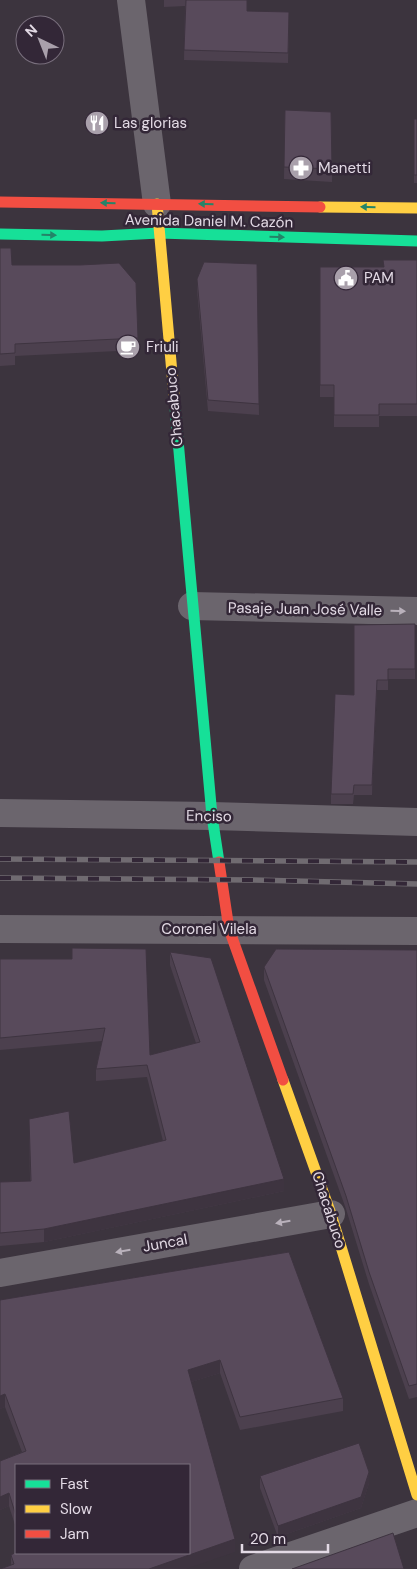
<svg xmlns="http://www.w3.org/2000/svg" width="417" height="1569" font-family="'DM Sans',sans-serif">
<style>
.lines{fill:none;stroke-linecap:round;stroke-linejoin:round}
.street{stroke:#6b656d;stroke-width:28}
.fast{stroke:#16e098;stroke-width:11}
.slow{stroke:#ffcf43;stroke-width:11}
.jam{stroke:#f24e42;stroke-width:11}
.rail-casing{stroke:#706b71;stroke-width:5.5}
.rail{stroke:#332737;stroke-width:4;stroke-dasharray:11;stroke-linecap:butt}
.wall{fill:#4c404e}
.shaded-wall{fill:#3e3440}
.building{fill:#584a5b;stroke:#3e3440}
.oneway{fill:#248468}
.oneway2{fill:#b9b1bb}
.labels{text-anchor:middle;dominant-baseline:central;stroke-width:5;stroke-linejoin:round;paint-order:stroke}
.poi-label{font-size:15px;fill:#e3dae5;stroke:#332737;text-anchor:start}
.street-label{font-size:15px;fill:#e3dae5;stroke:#332737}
</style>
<rect width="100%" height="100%" fill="#3c343e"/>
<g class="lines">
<path class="street" d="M131,0l26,204
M192,606l225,5
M0,813l212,3 205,6
M0,929l417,2
M0,1273l331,-59
M253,1569l164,-56"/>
<path class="fast" d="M0,234l102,2 57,-3 258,8
M175,407l37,409 7,46"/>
<path class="slow" d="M157,204l18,203
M320,207l97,1
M283,1080l48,134 86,281"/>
<path class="jam" d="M0,202l320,5
M219,862l10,67 54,151"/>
<g class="rail-casing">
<path id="rail" d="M0,859l417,3
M0,878l252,2 165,4"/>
</g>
<use href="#rail" class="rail"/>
</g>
<path class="wall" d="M164,0h83v11l42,12 -1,40 -104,-3 1,-54 -21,1z
M285,110l46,2 1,70 -48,-3z
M414,119h3v64h-3z
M0,248l12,17 126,73v12l-123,6v9l-15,1z
M417,260v156h-38v11h-45v-30h-14v-130h64z
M257,264l2,151 -51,-4 -11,-121v-11z
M415,624v55h-27v11h-11l-5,105h-18l-1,9h-22v-10l23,-99z
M417,950v447l-8,2 -40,-115 -23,-75 -82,-229v-13z
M170,952l114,239 -240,51 -44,4v-64l30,-1 -1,-62 45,44 89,-22 -16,-64 -51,4v-12l6,-28 -102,9v-91l150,96 46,-12 -26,-78z
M289,1252l54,146v13l-103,19 -20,-57 -29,9 44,170 -224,13v-10l178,-2 -173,-88v63l-7,-22 -9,4v-49l22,-9 -17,-45 -5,2v-109z
M260,1476l109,7 -8,25 -83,29 -18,-49z"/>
<path class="shaded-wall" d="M377,680v10l-5,105v-10z
M284,1179v12l-240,51v-13z
M220,1360v13l-32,10v-13z
M5,1394v13l-5,2v-13z
M369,1472v11l-8,25 -83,29v-11z
M9,1493v13l-9,4v-13z
M235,1539v13l-49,17h-37z"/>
<path class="building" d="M186,0h61v11l42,1 -1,41 -104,-3z
M285,110l46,2 1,57 -48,-2z
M414,119h3v56h-3z
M0,248h11l1,17h68l39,-2 17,20 2,55 -123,6v9l-15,1z
M383,260h34v144h-38v11h-45v-30h-14v-118h64z
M204,262l53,2 2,140 -51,-4 -11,-121z
M415,624v45h-27v11h-11l-5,105h-18l-1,9h-22l4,-100 19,1v-70z
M72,948l74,1 4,106 50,-13 -30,-90 41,6 73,221 -240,50 -44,4v-51l31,-1 -2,-62 40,-8 5,52 92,-23 -19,-75 -51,4 9,-41 -105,10v-79h72z
M276,949l141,1v434l-8,2 -40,-114 -23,-76 -82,-229z
M289,1252l54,146 -103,19 -20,-57 -32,10 47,169 -86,30h-149l14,-5 -3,-9 5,-3v1h173v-88h-173v51l-7,-23 -9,4v-36l26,-10 -21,-57 -5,2v-96z
M359,1443l10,29 -8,25 -83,29 -18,-50z
M393,1533l11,36h-112z"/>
<defs><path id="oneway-solid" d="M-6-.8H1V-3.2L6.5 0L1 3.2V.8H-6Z" transform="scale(1.25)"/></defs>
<g class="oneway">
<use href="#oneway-solid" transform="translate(108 203) rotate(-179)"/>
<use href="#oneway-solid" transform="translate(206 204) rotate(-179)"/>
<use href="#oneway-solid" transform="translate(368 207) rotate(-179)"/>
<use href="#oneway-solid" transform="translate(49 235) rotate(1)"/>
<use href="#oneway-solid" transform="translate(277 237) rotate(2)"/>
</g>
<g class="oneway2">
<use href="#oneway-solid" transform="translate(398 611) rotate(1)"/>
<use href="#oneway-solid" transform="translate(283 1222) rotate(170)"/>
<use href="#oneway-solid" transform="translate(123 1251) rotate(170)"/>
</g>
<defs>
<g id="restaurant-disc" transform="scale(1.25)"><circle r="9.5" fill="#a9a0ab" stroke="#332737"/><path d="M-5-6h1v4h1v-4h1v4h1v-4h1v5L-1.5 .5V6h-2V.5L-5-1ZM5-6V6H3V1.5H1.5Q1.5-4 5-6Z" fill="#fff"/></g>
<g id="pharmacy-disc" transform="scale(1.25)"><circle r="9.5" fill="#a9a0ab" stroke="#332737"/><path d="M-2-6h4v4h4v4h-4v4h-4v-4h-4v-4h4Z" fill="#fff"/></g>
<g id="civic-disc" transform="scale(1.25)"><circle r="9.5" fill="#a9a0ab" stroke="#332737"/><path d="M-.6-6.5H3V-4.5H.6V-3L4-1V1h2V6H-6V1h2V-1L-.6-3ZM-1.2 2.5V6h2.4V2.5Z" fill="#fff"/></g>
<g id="cafe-disc" transform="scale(1.25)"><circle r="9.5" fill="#a9a0ab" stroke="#332737"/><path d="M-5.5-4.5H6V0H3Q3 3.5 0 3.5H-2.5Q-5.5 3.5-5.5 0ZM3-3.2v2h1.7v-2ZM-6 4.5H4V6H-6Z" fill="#fff"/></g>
</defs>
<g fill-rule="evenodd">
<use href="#restaurant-disc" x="97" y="123"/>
<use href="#pharmacy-disc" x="301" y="168"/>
<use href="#civic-disc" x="346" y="278"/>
<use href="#cafe-disc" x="128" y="347"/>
</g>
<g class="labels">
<g class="poi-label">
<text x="114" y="123">Las glorias</text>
<text x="318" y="168">Manetti</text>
<text x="364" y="278">PAM</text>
<text x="146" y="347">Friuli</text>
</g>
<g class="street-label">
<text transform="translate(209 221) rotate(1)">Avenida Daniel M. Cazón</text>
<text transform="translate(174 407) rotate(-95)">Chacabuco</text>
<text transform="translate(305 609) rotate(1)">Pasaje Juan José Valle</text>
<text transform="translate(209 816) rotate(1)">Enciso</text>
<text x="209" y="929">Coronel Vilela</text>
<text transform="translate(329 1210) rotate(72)">Chacabuco</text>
<text transform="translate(165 1243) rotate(-10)">Juncal</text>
</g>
</g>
<rect x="15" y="1464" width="175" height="90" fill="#332737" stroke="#796f7d"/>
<rect x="25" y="1480" width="25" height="8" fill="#16e098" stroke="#796f7d"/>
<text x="60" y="1489" font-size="15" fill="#e3dae5">Fast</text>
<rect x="25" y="1505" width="25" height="8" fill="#ffcf43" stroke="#796f7d"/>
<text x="60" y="1514" font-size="15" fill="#e3dae5">Slow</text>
<rect x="25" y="1530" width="25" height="8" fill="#f24e42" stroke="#796f7d"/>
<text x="60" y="1539" font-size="15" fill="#e3dae5">Jam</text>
<g transform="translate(40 40) rotate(317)"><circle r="24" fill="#332737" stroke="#796f7d"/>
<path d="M0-4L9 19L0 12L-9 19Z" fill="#a9a0ab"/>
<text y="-8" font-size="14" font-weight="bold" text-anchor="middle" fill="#e3dae5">N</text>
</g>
<path d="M242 1544v8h86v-8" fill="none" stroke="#e3dae5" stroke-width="2.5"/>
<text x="250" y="1544" font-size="15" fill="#e3dae5" stroke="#332737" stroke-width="4" paint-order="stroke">20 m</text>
</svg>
